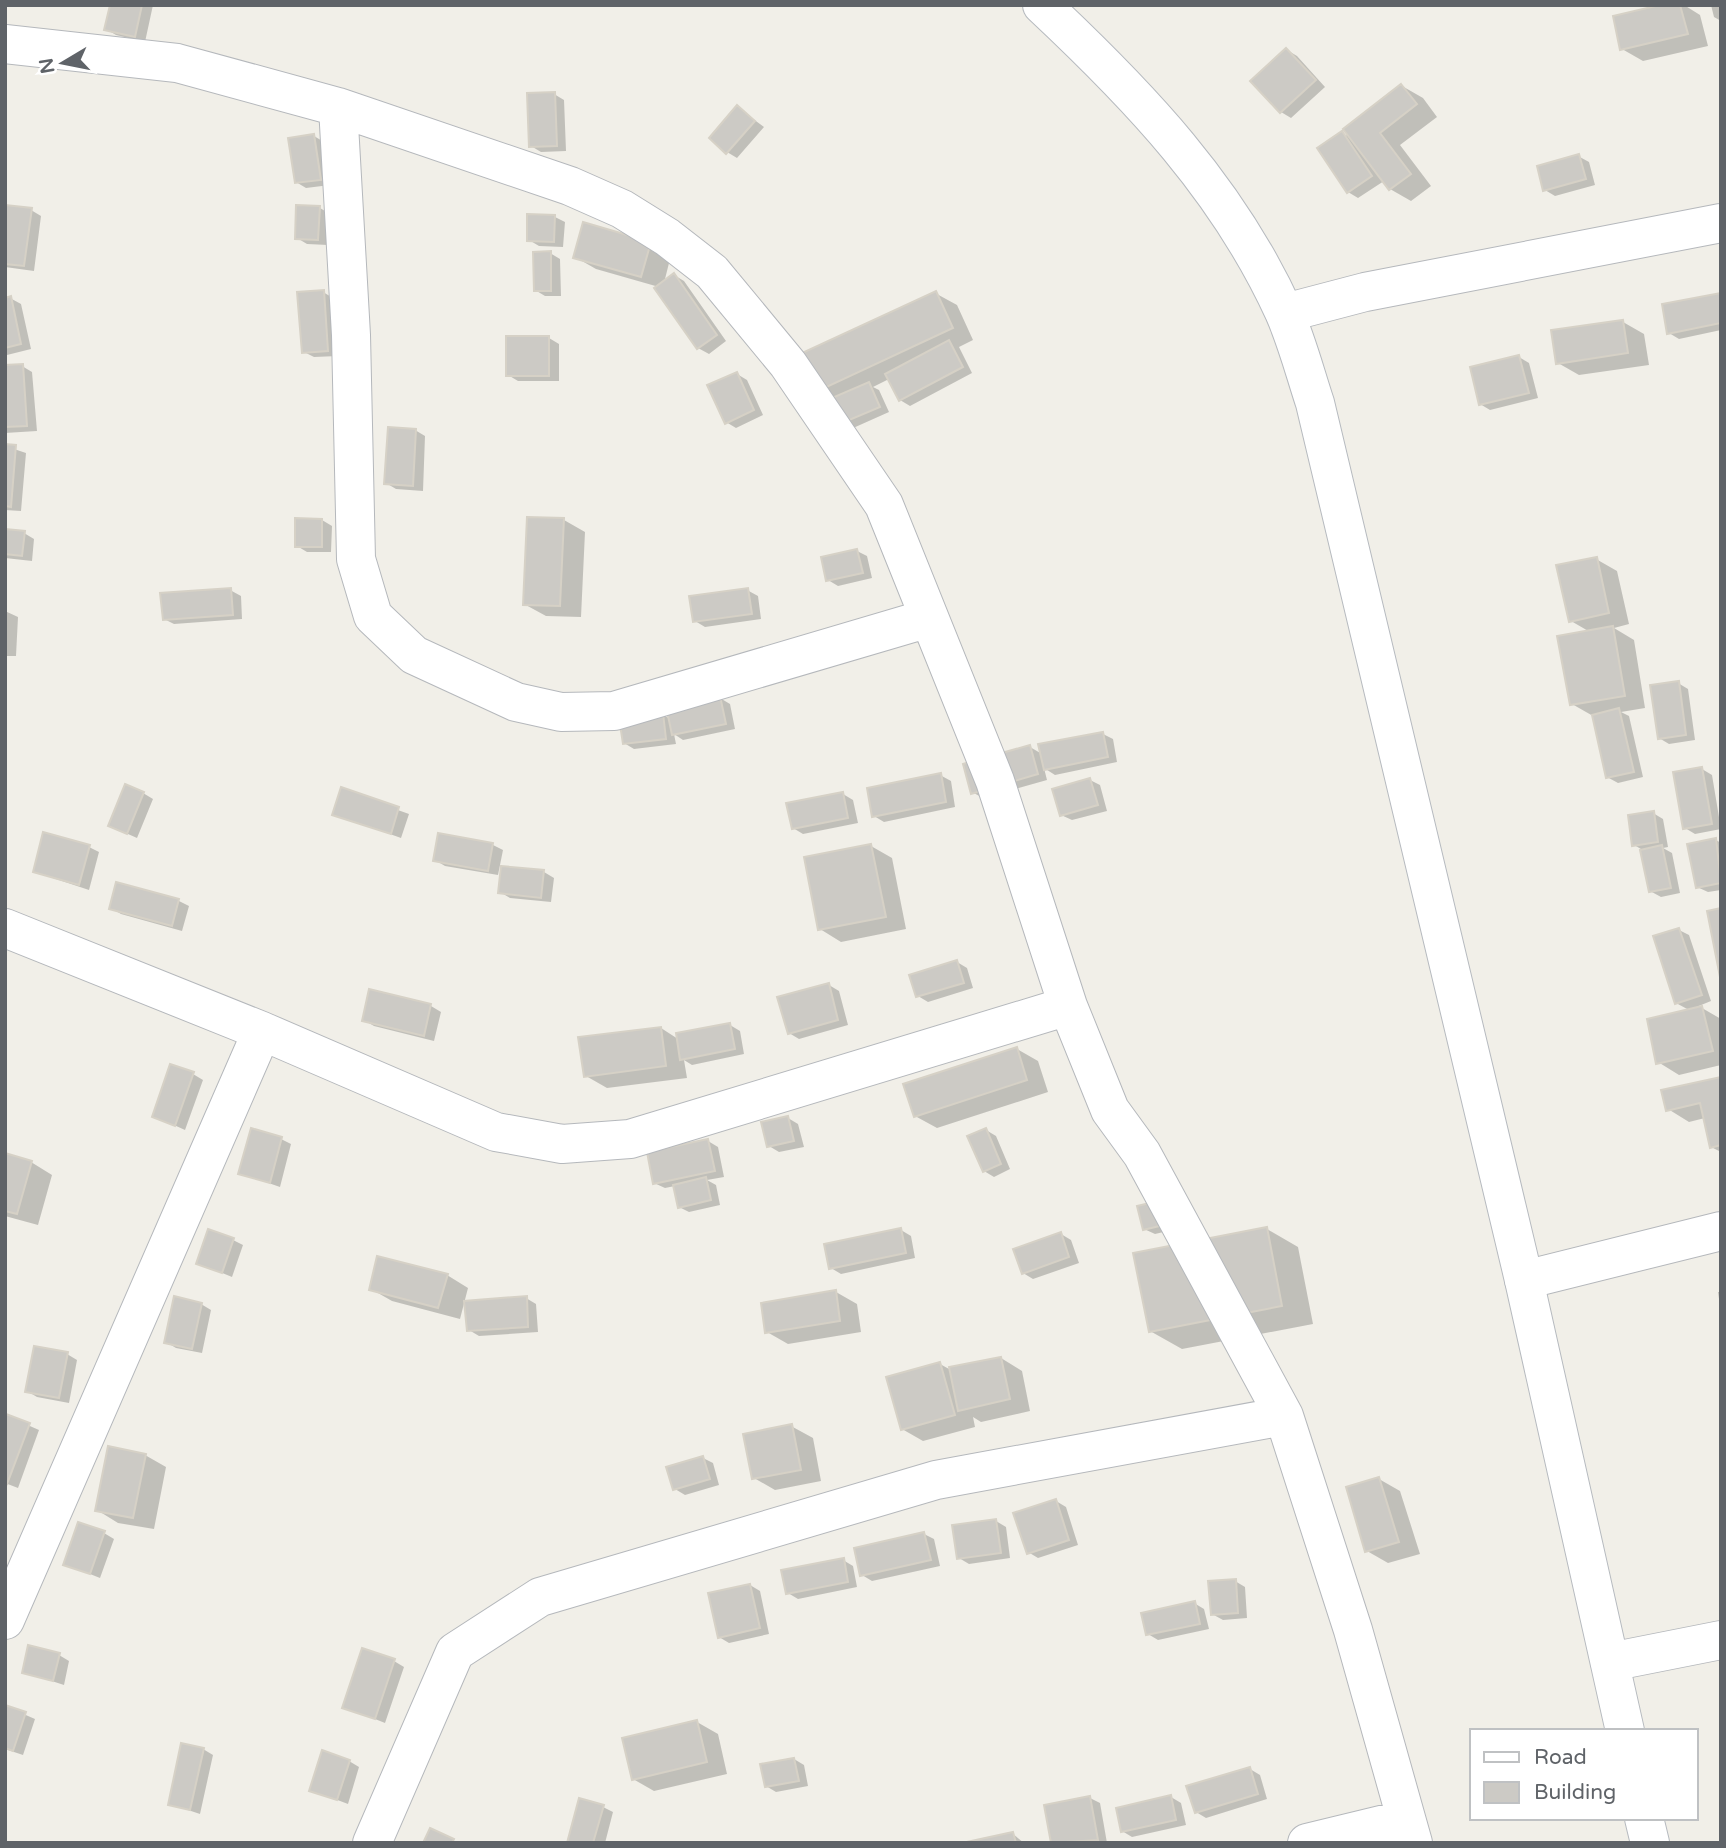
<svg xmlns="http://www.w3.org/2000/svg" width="1726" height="1848" font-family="'Varela Round',sans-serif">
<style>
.shadow{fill:#0003}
.building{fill:#cccac5;stroke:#d6d1c6;stroke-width:2}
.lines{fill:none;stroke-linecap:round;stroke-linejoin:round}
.street-casing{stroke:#b5b8bc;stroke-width:40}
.secondary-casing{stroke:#b6babf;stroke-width:40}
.street{stroke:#fff;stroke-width:38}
.secondary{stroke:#fff;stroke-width:38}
</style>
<rect width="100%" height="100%" fill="#f1efe8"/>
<path class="shadow" d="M112,5h41l-8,37 -29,-7 -10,-6z
M1667,5h17l16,10 8,31 -65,15 -21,-12z
M1711,5h10v16l-7,-4z
M1287,50l10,6 28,31 -34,31 -10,-6z
M1402,86l21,12 14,19 -37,28 31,41 -20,15 -21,-12 -6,-8 -26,17 -10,-6 -6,-59 10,5z
M554,94l10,6 2,51 -25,1 -10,-6z
M737,107l27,20 -27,31 -10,-6z
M314,136l10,6 6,43 -24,3 -10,-6z
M1578,156l11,6 6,23 -40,11 -10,-6z
M5,206l26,4 10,6 -7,55 -29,-4z
M320,208l10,6 -2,31 -21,-1 -10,-6z
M555,217l10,5 -2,25 -24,-1 -10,-6z
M584,225l87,30 -7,28 10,-8 10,6 42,60 -17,13 -11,-6 -39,-61 -63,-18 -21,-12z
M550,253l10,6 1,37h-16l-10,-6z
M323,292l10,6 5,58 -24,1 -10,-5z
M935,293l22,12 16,35 -14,7 13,26 -62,33 -10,-6 -11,-21 -16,8 6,3 10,22 -56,25 -29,-41z
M1721,295v35l-42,9 -10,-6z
M10,298l11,6 10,45 -24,6 -2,-56z
M1623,322l21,12 5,31 -70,10 -21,-12z
M549,338l10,6v37h-41l-10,-6z
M1519,357l10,6 9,35 -48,12 -10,-6z
M22,366l10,6 5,59 -32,2v-66z
M737,374l10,6 16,35 -27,13 -10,-6z
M415,430l10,6 -2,55 -27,-2 -10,-6z
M5,446l21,7 -5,58 -16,-1z
M322,520l10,6 -1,26h-24l-10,-6z
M564,520l21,12 -4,85 -35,-1 -22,-12z
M5,531l19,2 10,6 -2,22 -27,-3z
M857,551l10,5 5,22 -34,8 -10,-6z
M1596,559l21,12 12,53 -15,4 20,12 11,68 -24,4 8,4 14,61 -25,6 -11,-6 -14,-61 -21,-12 18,-72 -19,-11z
M230,590l11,6 1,23 -68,5 -10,-5z
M747,590l11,6 3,23 -56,8 -10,-6z
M5,611l13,6 -2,39h-11z
M1678,683l10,6 7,51 -26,4 -10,-6z
M720,698l10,6 5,25 -52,11 -9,-6 2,10 -42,5 -10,-6 38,-29 8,5z
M1103,734l10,5 4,23 -62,13 -11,-7 3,12 -64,18 -11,-6 58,-45 12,7z
M1702,769l10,6 9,54 -26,5 -10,-6z
M940,775l11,6 4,26 -71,15 -10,-6z
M1090,780l10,5 7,26 -35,9 -11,-5z
M342,790l67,24 -8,24 -67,-24z
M143,793l10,6 -16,39 -27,-12z
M843,794l10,6 5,23 -55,11 -10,-6z
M1653,813l10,6 5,28 -5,1 9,5 8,40 -19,4 -11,-6 -9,-42 -7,-4z
M1716,840l5,3v47l-13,2 -11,-5z
M493,845l10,5 -5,25 -53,-9 -10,-6z
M871,846l21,12 14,71 -65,13 -21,-13z
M89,847l10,5 -10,38 -54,-18z
M503,867l41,5 10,6 -3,24 -41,-4 -10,-6z
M117,884l62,17 10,5 -7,25 -61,-17 -10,-6z
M1679,930l10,5 22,66 -22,9 -13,-7z
M957,962l10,6 6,20 -45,14 -10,-6z
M829,985l10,6 9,34 -49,14 -10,-6z
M371,991l60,15 10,6 -7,29 -60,-15 -10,-6z
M1702,1008l19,11v46l-42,10 -21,-13z
M730,1025l10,6 4,23 -52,11 -8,-5 3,18 -80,10 -21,-12 75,-48 17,11z
M1017,1049l21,12 10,31 -111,36 -22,-12z
M193,1074l10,6 -18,50 -31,-14z
M1721,1079v73l-10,-5 -6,-29 -16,4 -21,-13z
M788,1118l10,6 6,23 -25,5 -10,-6z
M986,1130l10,6 14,33 -16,8 -10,-6z
M281,1139l10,5 -11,43 -40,-14z
M708,1141l10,6 6,30 -17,3 9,5 4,20 -31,7 -10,-5 -4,-21 -10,2 -11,-5z
M5,1155l26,7 21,13 -14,50 -33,-9z
M1139,1207l46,20 -30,7 -11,-5z
M1267,1229l31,18 15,77 -131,25 -32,-18z
M901,1230l10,6 4,22 -74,16 -10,-6z
M1061,1234l10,6 8,23 -46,16 -10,-6z
M233,1240l10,5 -11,32 -34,-14z
M447,1275l21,13 -8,31 -68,-18 -21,-12z
M836,1292l21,12 4,28 -73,12 -21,-12z
M1718,1292h3v21z
M526,1298l10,6 2,28 -59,4 -10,-6z
M201,1304l10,6 -9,43 -26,-5 -10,-6z
M67,1354l10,6 -8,43 -32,-6 -10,-6z
M1001,1358l21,13 8,40 -49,11 -8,-5 2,10 -52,14 -21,-12 38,-65 9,5z
M7,1416l32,14 -21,58 -13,-5z
M791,1426l22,12 8,43 -46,9 -21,-12z
M145,1455l21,12 -12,62 -36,-6 -21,-13z
M703,1458l10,5 6,22 -34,10 -10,-6z
M1379,1479l21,12 20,63 -32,9 -21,-12z
M1056,1501l10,6 12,38 -40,13 -10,-6z
M996,1521l10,6 4,31 -41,6 -10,-6z
M104,1533l10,6 -14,39 -35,-14z
M924,1534l10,5 6,27 -68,15 -10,-6z
M843,1560l10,6 4,21 -59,12 -10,-6z
M1235,1581l10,6 2,31 -24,2 -11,-6z
M750,1585l10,6 9,43 -40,9 -10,-6z
M1194,1603l10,6 5,20 -51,11 -10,-6z
M59,1655l10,6 -5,24 -40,-13z
M394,1661l10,6 -19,56 -40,-16z
M5,1706l30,13 -12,36 -18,-6z
M697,1722l21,12 9,40 -73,17 -21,-12z
M203,1749l10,6 -13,59 -30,-10z
M794,1759l10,6 4,21 -32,6 -10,-6z
M349,1761l10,6 -11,37 -37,-14z
M1250,1769l10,6 7,24 -61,19 -10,-6z
M1171,1797l10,6 5,22 -54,12 -10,-6z
M1090,1798l10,5 7,40h-54z
M603,1807l10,5 -8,31h-36z
M1013,1834l11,9h-54z"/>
<path class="building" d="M110,5h32l-7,32 -31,-7z
M1660,5h20l8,29 -68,16 -7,-34z
M1286,48l30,32 -36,33 -30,-32z
M1401,84l16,20 -37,29 31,41 -22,16 -46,-61z
M555,92l2,54 -28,1 -2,-54z
M737,105l18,16 -29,33 -17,-16z
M1342,131l30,45 -25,17 -30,-45z
M314,134l7,46 -26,3 -7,-45z
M1579,154l7,25 -43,12 -6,-25z
M5,205l27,3 -8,58 -19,-2z
M296,205l24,1 -2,34 -23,-1z
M527,214l28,1 -1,27 -27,-1z
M583,222l68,20 -10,35 -68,-19z
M551,251v40h-17l-1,-39z
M674,273l43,62 -20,14 -43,-61z
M324,290l4,61 -26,2 -5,-61z
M936,291l17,37 -150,70 -16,-38z
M1721,293v30l-54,11 -5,-30z
M11,296l10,48 -16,4v-50z
M1623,320l5,33 -72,11 -5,-34z
M506,336h43v40h-43z
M949,340l14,27 -64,34 -14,-27z
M1519,355l10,38 -50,12 -9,-38z
M23,364l4,62 -22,1v-62z
M737,372l17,38 -29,14 -18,-39z
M869,382l11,25 -59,25 -10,-25z
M388,427l28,2 -3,57 -29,-2z
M5,444l11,1 -5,62 -6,-1z
M527,517l37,1 -4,88 -37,-1z
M295,518l27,1v28h-27z
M5,529l20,2 -3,25 -17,-2z
M857,549l6,24 -37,8 -5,-24z
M1597,557l12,56 -40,9 -13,-57z
M231,588l2,27 -70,5 -3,-27z
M748,588l4,26 -59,8 -4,-26z
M1613,626l12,70 -55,9 -13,-69z
M1679,681l7,54 -28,4 -8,-54z
M720,696l6,28 -54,11 -6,-29z
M1619,708l15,64 -28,6 -14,-63z
M663,713l3,26 -43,5 -4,-26z
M1103,732l5,25 -64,13 -6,-26z
M1030,745l8,29 -67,20 -8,-30z
M1702,767l10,57 -29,5 -10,-57z
M941,773l5,29 -74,15 -5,-29z
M1090,778l8,27 -38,11 -8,-27z
M125,784l19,8 -17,42 -19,-8z
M341,787l58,20 -8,27 -59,-19z
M843,792l5,26 -56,11 -6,-26z
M1654,811l4,31 -26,4 -4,-31z
M43,832l47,13 -11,40 -46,-13z
M438,833l55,10 -5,28 -55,-10z
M1716,838l5,45 -25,5 -9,-44z
M871,844l15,73 -68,13 -14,-73z
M1662,845l9,43 -22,4 -9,-42z
M501,866l43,4 -3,28 -43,-5z
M116,882l63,17 -7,27 -63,-17z
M1721,908v74l-14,-71z
M1679,928l23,67 -27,9 -22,-68z
M957,960l7,23 -48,14 -7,-22z
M829,983l9,37 -50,14 -11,-37z
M369,989l62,15 -7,32 -62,-15z
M1702,1006l11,45 -57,13 -9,-45z
M730,1023l5,26 -55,11 -4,-27z
M661,1027l5,39 -82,11 -6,-40z
M1017,1047l10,33 -113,37 -11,-33z
M170,1064l24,8 -19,54 -23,-9z
M1721,1077v68l-11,3 -10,-45 -34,8 -5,-21z
M788,1116l6,25 -27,6 -6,-25z
M251,1128l31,9 -12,46 -32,-9z
M986,1128l15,36 -18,8 -16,-36z
M708,1139l7,32 -62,13 -6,-32z
M5,1153l27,8 -15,53 -12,-3z
M706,1177l5,23 -33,8 -5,-23z
M1171,1198l5,24 -33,8 -6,-24z
M1267,1227l15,79 -133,26 -16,-79z
M901,1228l5,25 -77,16 -5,-25z
M208,1229l26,9 -12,35 -26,-9z
M1061,1232l8,25 -47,17 -9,-25z
M377,1256l71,18 -10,34 -69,-18z
M836,1290l4,31 -75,12 -4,-30z
M174,1296l28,7 -10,46 -28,-6z
M527,1296l1,31 -61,4 -3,-30z
M34,1346l34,6 -9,46 -34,-6z
M1001,1357l9,42 -52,12 -9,-44z
M940,1362l15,53 -54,15 -15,-53z
M6,1414l24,9 -23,61 -2,-1z
M792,1424l9,46 -49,9 -9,-45z
M108,1446l38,8 -13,64 -38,-7z
M703,1456l7,23 -37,11 -7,-23z
M1379,1477l20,65 -34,10 -19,-65z
M1056,1499l13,41 -42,14 -14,-41z
M996,1519l5,34 -44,6 -5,-34z
M78,1522l27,9 -15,43 -27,-9z
M924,1532l7,28 -71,16 -6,-28z
M844,1558l4,24 -62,12 -5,-24z
M1236,1579l2,34 -27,2 -3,-34z
M750,1584l10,44 -42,10 -10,-45z
M1195,1601l5,23 -54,11 -5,-22z
M28,1645l32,8 -7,28 -31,-8z
M362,1648l33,11 -20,60 -33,-11z
M5,1705l21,7 -13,39 -8,-3z
M697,1720l10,42 -75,18 -10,-42z
M181,1743l23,5 -14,62 -22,-5z
M322,1750l28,10 -13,40 -28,-9z
M794,1758l5,23 -34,6 -5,-23z
M1250,1767l8,27 -63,19 -9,-27z
M1171,1795l5,25 -55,12 -5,-24z
M1090,1796l8,44 -47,3 -7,-38z
M579,1798l25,7 -11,38h-26z
M430,1828l24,11 -2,4h-29z
M1013,1832l3,11h-54z"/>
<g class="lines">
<g class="street-casing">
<path id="street" d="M5,44l172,19 161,44 232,79 52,23 45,28 45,35 76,92 96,141 111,276 73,225 42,104 32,44 142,262 69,214 60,213
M338,107l13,228 5,224 17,57 41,39 102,47 45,10 53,-1 315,-93
M1285,313l80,-21 356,-69
M5,928l257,103 234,101 66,12 68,-5 438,-133
M1524,1280l197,-49
M5,1620l257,-589
M1610,1662l111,-22
M372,1843l83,-191 85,-55 396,-117 348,-64
M1307,1843l99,-24"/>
</g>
<g class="secondary-casing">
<path id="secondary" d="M1042,5c97,91 186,184 242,307 13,29 21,61 31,91l209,877 101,451
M1644,1818l6,25"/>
</g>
<use href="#street" class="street"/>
<use href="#secondary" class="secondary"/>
</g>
<rect width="1726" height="1848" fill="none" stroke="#5f6368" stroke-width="14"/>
<rect x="1470" y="1729" width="228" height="91" fill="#ffffff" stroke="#bfc1c3" stroke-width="2"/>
<rect x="1484" y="1752" width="35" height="10" fill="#ffffff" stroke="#bfc1c3" stroke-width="2"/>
<text x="1534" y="1764" font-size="21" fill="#5f6368">Road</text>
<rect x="1484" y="1782" width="35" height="21" fill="#cccac5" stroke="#bfc1c3" stroke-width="2"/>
<text x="1534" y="1799" font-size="21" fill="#5f6368">Building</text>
<g transform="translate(63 63) rotate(260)" stroke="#ffffff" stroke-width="5" paint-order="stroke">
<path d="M0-5L12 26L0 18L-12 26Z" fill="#5f6368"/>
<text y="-10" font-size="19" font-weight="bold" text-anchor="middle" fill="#5f6368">N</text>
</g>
</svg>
